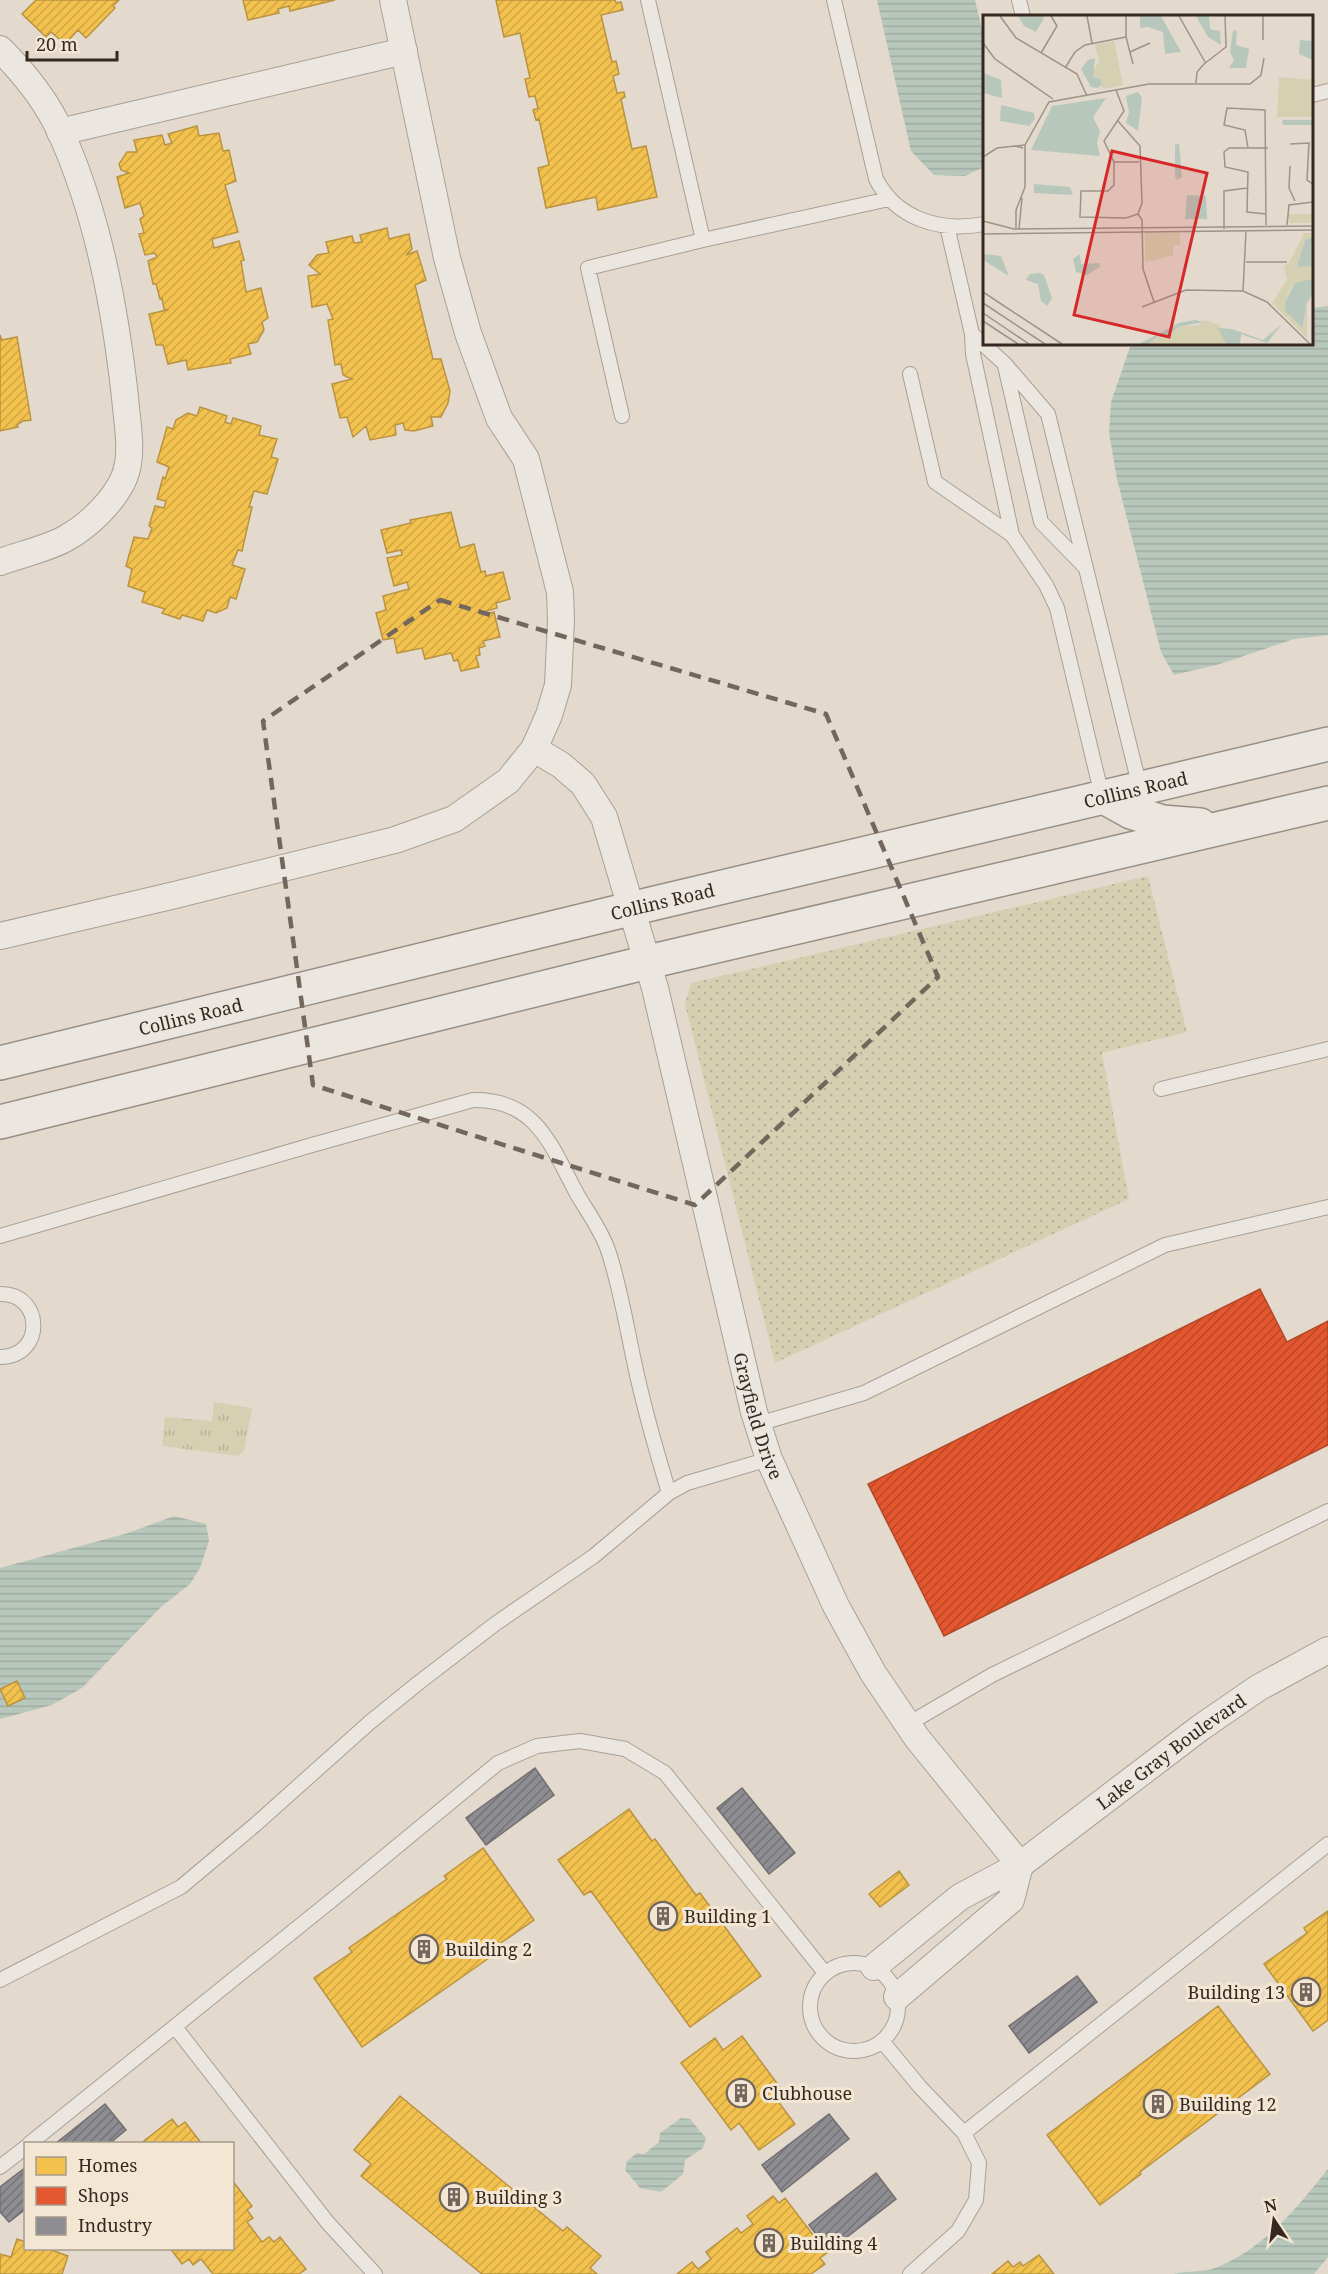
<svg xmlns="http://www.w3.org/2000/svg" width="1328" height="2274" font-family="'Noto Serif',serif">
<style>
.grass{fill:url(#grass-dots)}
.park{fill:url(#park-tufts)}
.water{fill:url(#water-rules)}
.homes{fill:url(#homes-hatch);stroke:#ba9340;stroke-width:1.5}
.shops{fill:url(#shops-hatch);stroke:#b0492a;stroke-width:1.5}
.industry{fill:url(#industry-hatch);stroke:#736f70;stroke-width:1.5}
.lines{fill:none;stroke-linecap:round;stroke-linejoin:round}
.lane-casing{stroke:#a8a096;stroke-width:16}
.street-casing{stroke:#a8a096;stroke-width:28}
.secondary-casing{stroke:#978f86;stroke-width:36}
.lane{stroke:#ebe6df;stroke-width:14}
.street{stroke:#ebe6df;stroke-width:26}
.secondary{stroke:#ebe6df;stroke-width:33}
.marked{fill:none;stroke:#73665c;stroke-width:4.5;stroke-dasharray:12 8;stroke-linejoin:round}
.labels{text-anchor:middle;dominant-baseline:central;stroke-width:6;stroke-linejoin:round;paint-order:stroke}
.street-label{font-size:18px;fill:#36281f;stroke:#f3e7d4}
.poi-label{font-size:18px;fill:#36281f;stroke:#f3e7d4;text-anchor:start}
.inset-road{fill:none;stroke:#9e9387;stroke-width:1.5}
.view{fill:#d62828;fill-opacity:0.15;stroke:#d62828;stroke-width:3}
.inset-edge{fill:none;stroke:#36281f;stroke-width:3}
</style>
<defs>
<pattern id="grass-dots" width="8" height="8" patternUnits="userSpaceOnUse" patternTransform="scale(1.5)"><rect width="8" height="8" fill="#d4d0b1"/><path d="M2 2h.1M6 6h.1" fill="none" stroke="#b7b398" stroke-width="1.8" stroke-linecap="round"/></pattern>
<pattern id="park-tufts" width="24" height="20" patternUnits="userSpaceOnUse" patternTransform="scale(1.5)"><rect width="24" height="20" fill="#d4d0b1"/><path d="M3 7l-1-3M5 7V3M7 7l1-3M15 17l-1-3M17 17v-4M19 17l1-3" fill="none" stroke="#b7b398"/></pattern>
<pattern id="water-rules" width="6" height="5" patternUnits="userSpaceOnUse" patternTransform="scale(1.5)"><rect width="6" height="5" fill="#b8c7bc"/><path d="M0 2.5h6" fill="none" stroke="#9faba1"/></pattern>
<pattern id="homes-hatch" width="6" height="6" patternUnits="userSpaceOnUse" patternTransform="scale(1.5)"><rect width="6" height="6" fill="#f2c14e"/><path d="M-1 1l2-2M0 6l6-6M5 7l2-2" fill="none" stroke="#d0a644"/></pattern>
<pattern id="shops-hatch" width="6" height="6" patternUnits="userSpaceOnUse" patternTransform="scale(1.5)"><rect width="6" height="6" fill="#e4572e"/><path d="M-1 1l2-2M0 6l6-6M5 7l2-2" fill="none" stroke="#ba4827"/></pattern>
<pattern id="industry-hatch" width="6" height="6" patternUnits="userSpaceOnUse" patternTransform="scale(1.5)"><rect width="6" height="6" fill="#8d8d92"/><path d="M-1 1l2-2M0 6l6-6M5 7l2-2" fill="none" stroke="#747377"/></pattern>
</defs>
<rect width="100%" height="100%" fill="#e3dacd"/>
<path class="grass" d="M1148,876l39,156 -85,21 27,146 -354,164 -90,-359 6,-21z"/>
<path class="park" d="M214,1402l38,6 -8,43 -6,5 -76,-10 3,-29 47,4z"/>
<path class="water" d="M877,0h98l9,38v129l-19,9 -31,-1 -23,-24z
M1328,306v329l-34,4 -74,25 -46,11 -13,-23 -44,-173 -8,-46 2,-31 20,-58h181v-36z
M174,1516l32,8 3,17 -9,27 -10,16 -29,23 -79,81 -30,17 -52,14v-151l128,-35z
M681,2118l9,1 16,19 -3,10 -18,12 -2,14 -22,18 -21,-4 -15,-18 2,-9 10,-8 7,1 15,-12 1,-9z
M1328,2169v88l-14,17h-140c13,-4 28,-1 41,-6 49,-19 81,-59 113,-99z"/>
<path class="homes" d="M36,0h83l-6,6 2,2 -29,30 -8,-8 -13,14 -14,-12 -5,5 -24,-23z
M243,0h92l-45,11 -1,-5 -11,3 1,4 -31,7z
M496,0h119l1,3 5,-1 2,8 -22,5 11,47 4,-1 3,13 -6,2 4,17 7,-1 1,5 -4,2 11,50 14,-3 11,51 -59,13 -2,-13 -50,11 -8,-40 11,-3 -10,-46 -3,1 -3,-10 5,-2 -3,-12 -6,1 -4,-18 5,-1 -10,-45 -16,4z
M197,126l2,10 20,-3 4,18 6,-1 7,31 -11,4 13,47 -26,7 2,9 25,-7 5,19 -3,1 5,31 15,-4 7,30 -6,4 2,8 -7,12 -9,2 3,10 -21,5 1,4 -43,7 -2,-10 -18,4 -5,-19h-7l-7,-31 18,-4 -3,-1 -2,-11 -2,1 -4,-15h-3l-5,-23 9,-4 -2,-4 -10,2 -6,-21 5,-1 -4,-14 4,-3 -4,-13 -15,5 -8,-31 12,-4 -8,-3 -2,-6 8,-12h10l-3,-12 28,-5 3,10 7,-2 -4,-9z
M387,228l2,11 20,-5 3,15 -6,6 11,-4 9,29 -11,5 18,74h8l9,32 -2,12 -7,14h-10l2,9 -19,5 -9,-1 -2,-7 -8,2 1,10 -26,5 -4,-14 -13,11 -6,-20 -7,1 -8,-34 20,-5 -9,-4 -2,-11 -6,1 -7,-45 5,-1 -6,-15 -15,3 -4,-31 12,-2 -11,-9 8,-10 12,-2 -3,-11 26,-6 2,7 8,-1 -2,-7z
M0,335l2,5 15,-3 14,83 -8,1 -6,4 1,2 -18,4z
M200,407l27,9 -2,6 6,2 2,-6 28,8 -2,9 18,4 -6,18 7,2 -11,35 -13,-3 -5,16h3l-10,44 -4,-1 -6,15 13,4 -9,30 -6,-2 -3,11 -11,5 -9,-3 -4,11 -21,-6 -2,4 -18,-6 3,-4 -23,-7 3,-10 -17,-6 4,-17 -6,-3 8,-29 14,2 4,-11 -3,-2 6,-20 9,2 2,-7 -9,-2 6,-22 2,2 4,-12 -12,-5 10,-35 6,2 3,-9 12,-7 9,3z
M451,512l9,36 14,-4 7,28 4,-1 1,5 17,-4 7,27 -14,4 1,5 -11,3 1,3 7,-2 6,25 -17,4 2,5 -6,2 1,7 -4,1 3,11 -18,4 -3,-11 -4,1 -3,-8 -26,6 -3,-11 -25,5 -3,-15 -11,2 -7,-27 10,-3 -3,-14 26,-7 -2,-7 -13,4 -7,-28 15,-3 -1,-5 -14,3 -6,-23 30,-7 -1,-3z
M17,1681l8,17 -17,8 -8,-17z
M629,1809l23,32 3,-2 41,56 4,-2 61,83 -71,51 -99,-136 -7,4 -26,-35z
M483,1848l51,72 -39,27 4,4 -137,96 -48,-69 38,-26 -3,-4 98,-69 -3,-3z
M899,1871l10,14 -29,22 -11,-13z
M1328,1911v109l-15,11 -49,-67 43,-31 -3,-5z
M1218,2006l52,68 -130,98 1,2 -41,31 -53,-70z
M742,2036l40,54 -8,6 21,28 -36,26 -20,-27 -8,7 -50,-67 34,-25 8,12z
M400,2096l163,135 4,-4 34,29 -11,12 7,6h-115l-121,-98 10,-12 -17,-14z
M172,2119l6,8 7,-5 17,22h-62z
M232,2180l20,26 -5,4 6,8 -6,4 15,20 7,-5 5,5 6,-5 26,32 -7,5h-86l-12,-15 -8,6 -4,-6 -7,5 -12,-16h62z
M773,2196l6,7 6,-5 42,55 -7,5 5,6 -14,10h-134l15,-12 6,7 13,-10 -5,-7 31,-24 4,5 12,-9 -6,-8z
M17,2239l9,3v6h20l22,8 -6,18h-62v-20l11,3z
M1039,2255l15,19h-62l16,-13 5,6 7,-5 3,4z"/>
<path class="shops" d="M1260,1289l27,53 41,-21v124l-384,191 -76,-152z"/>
<path class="industry" d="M535,1768l19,27 -68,50 -20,-27z
M742,1788l53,65 -26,21 -52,-66z
M1077,1976l20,26 -68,51 -20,-27z
M105,2104l21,26 -17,14h-54z
M829,2114l20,25 -67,53 -20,-27z
M26,2167v42l-17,13 -9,-10v-25z
M876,2173l20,26 -67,52 -20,-26z"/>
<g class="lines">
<g class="lane-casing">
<path id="lane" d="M648,0l55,240
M834,0l42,179c21,41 65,53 108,45
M1019,0l4,16
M1312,95l16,-4
M947,226l25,108 1,20 39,181 34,50 11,23 45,188
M972,334l33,30 43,50 92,374
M1005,366l36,156 43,44
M910,374l25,108 77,53
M622,416l-34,-148 115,-28 186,-41
M1161,1089l167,-40
M0,1236l312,-91 161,-45c64,-1 78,46 104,94 10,17 24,36 31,56 12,36 18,74 26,111 9,44 22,89 35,132l-75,63 -99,68 -78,60 -48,39 -113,101 -75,63 -181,93
M0,1294c44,-1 45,63 0,63
M758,1424l106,-31 301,-148 163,-38
M669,1493l18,-10 82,-24
M908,1724l84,-49 336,-164
M810 2007a44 44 0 1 1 88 0a44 44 0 1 1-88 0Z
M175,2027l153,196 47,51
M882,2041l38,46 44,46 15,30 -3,37 -18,31 -48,43
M964,2133l364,-289
M29,2144l314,-253 155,-128 39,-17 43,-5 45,8 40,24 160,200
M0,2167l26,-20"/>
</g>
<g class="street-casing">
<g id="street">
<path id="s1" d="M393,0l54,258 21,75 31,85 27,41 34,133 1,28 -3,65 -9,30 -15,34 27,16 22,19 21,33 51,171 99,424 15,47 67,147 37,67 44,65 103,127"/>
<path d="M0,49c24,24 47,52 61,84 37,82 54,175 64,264 2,26 9,57 -1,81 -10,23 -35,47 -56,59 -15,10 -49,18 -68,25"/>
<path d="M60,132l344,-81"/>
<path d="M0,936l175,-41 220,-55 59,-21 54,-38 26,-32"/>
<path id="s2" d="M874,1967l86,-70 60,-32 180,-137 58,-40 70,-38"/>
<path d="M897,1997l114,-97 9,-35"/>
</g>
</g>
<g class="secondary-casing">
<g id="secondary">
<path d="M1102,796l29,16 31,10 38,3"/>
<path id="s3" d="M0,1063l630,-154 698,-165"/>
<path d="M0,1122l648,-160 680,-159"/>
</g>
</g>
<use href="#lane" class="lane"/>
<use href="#street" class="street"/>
<use href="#secondary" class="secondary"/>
</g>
<path class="marked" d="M440,600l386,114 112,263 -243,228 -382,-120 -50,-364z"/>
<defs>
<g id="building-ring" transform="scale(1.5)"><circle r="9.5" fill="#f3e7d4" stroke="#73665c" stroke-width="1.5"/><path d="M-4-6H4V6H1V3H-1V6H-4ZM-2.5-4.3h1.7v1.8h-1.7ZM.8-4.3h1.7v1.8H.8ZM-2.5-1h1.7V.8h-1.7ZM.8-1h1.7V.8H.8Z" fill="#73665c"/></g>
</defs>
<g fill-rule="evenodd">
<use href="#building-ring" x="663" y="1916"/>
<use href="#building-ring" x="424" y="1949"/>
<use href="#building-ring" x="1306" y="1992"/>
<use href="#building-ring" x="741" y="2093"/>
<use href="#building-ring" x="1158" y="2104"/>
<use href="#building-ring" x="454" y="2197"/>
<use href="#building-ring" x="769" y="2243"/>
</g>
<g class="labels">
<g class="street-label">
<text stroke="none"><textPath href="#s3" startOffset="1168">Collins Road</textPath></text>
<text stroke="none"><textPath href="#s3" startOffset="682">Collins Road</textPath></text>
<text stroke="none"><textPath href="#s3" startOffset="196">Collins Road</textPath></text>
<text stroke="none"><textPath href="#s1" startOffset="1498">Grayfield Drive</textPath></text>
<text stroke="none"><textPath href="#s2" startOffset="368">Lake Gray Boulevard</textPath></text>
</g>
<g class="poi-label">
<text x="684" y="1916">Building 1</text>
<text x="445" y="1949">Building 2</text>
<text x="1285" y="1992" text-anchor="end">Building 13</text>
<text x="762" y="2093">Clubhouse</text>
<text x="1179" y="2104">Building 12</text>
<text x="475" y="2197">Building 3</text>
<text x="790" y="2243">Building 4</text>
</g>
</g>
<g transform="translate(983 15)">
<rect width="330" height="330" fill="#e3dacd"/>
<path d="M197,218v12h-7v11l-28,6v-29zM321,218h9v4l-8,3 -8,25 16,2v6l-16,-1 -8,-9z" fill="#d4d0b1"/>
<path d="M296,62l34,3 -1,37h-35zM306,248l8,9 16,1v6l-22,8 -6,15 19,26 1,-24 8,-11 -6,11v34l-35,-35 15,-23 -3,-14zM221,305l16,5 6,19h-77l9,-8 6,2 14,-11 21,-2z" fill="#d4d0b1"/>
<path d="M131,26l9,44 -20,4 -3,-10 -6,-2 -2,-5 7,-10 -4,-17zM305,199h24v9h-22z" fill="#d4d0b1"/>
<path d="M35,1h24l2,2 -8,14 -12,-6zM157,1h21l20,36 -16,2 -2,-22 -15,-5 -8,1zM213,1h13l1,13 10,2 1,14 -13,-8zM250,15l4,1 -1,14 13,4 -3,19h-17l5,-8 -4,-8zM317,25l13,1v19l-14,-6zM112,43l-2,19 7,2 2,6 -5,3 -6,-1 -10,-18 7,-9zM1,58l17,7 1,18 -19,-5zM155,77l4,6 -4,33 -12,-8 3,-11 -3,-16zM123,83l-13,19 7,14 -3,12 3,13 -69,-6 21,-44zM18,90l33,8 1,6 -6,7 -29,-5zM299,105h31v5h-30zM196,128l3,34 -4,3 -3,-3v-32zM51,169l36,3 3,8 -39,-2zM204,180l19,1 1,23h-22zM330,222v30l-16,-1 8,-26zM0,239l18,2 8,20 -26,-16zM97,239l1,10 18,-1 1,4 -13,8 -11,-3 -3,-13zM56,258l5,2 8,23 -5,8 -6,-5 -3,-17 -12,-4 4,-6zM330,264v14l-7,11 -3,24 -17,-16 -1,-10 10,-19zM212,305l8,2 -25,5 -12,11 -8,-2 -9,8h-10l40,-21zM299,309l-15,19 -26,-9 -1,10h-14l-8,-16 14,1 31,11z" fill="#b8c7bc"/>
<path class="inset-road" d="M17,1l16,22 61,36 10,22M104,1l5,27M143,1v21l7,27M196,1l26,46M280,1v24M0,28l12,16 58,40M147,37l20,-9M58,38l16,-27 -6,-10M82,53l10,-16 10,-7 41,-8M213,68l1,-11 7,-8 22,-17 -1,-31M133,75l8,21 -20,30 10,21v23l-6,6h-27l-1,26 46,1 12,-4M135,106l22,25 2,57 -4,11 4,6 1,49 11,33M307,129l19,-1 -2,37 6,4M40,133l-8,-2 10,-1M265,133l-3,-18 -21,-5 3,-17 38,2 1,115M0,142l14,-9 18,-2M131,147h25M307,151l-1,22 6,13M283,199l-19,-2 1,-40 -23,-5 -1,-15 5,-4h39M0,206l31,8 299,-3M304,210l2,-20 24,-3M33,213v-18l9,-23v-42l24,-43 100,-18h101l11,-9 3,-17M36,214l3,-31M241,214v-38l23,-3M0,219l330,-4M263,247h41M260,276l3,-60M0,277l79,52M0,288l62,41M159,292l44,-17 57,1 24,11 43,42M0,298l46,31M0,306l35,23"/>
<path class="view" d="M129,136l95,22 -38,164 -95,-22z"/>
<rect width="330" height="330" class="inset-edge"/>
</g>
<rect x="24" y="2142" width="210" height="108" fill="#f3e7d4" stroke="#a79b8c" stroke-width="1.5"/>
<rect x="36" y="2157" width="30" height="18" fill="#f2c14e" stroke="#a79b8c" stroke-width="1.5"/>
<text x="78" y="2172" font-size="18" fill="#36281f">Homes</text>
<rect x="36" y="2187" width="30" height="18" fill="#e4572e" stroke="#a79b8c" stroke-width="1.5"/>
<text x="78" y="2202" font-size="18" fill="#36281f">Shops</text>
<rect x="36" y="2217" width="30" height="18" fill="#8d8d92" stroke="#a79b8c" stroke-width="1.5"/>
<text x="78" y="2232" font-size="18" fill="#36281f">Industry</text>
<g transform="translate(1274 2220) rotate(347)" stroke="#f3e7d4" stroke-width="4.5" paint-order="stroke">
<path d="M0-4.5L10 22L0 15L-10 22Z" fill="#36281f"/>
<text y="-9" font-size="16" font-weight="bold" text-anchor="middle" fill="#36281f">N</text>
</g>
<path d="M27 51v9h90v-9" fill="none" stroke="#36281f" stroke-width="3"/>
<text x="36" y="51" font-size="18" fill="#36281f" stroke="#f3e7d4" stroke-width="4.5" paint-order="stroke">20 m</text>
</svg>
